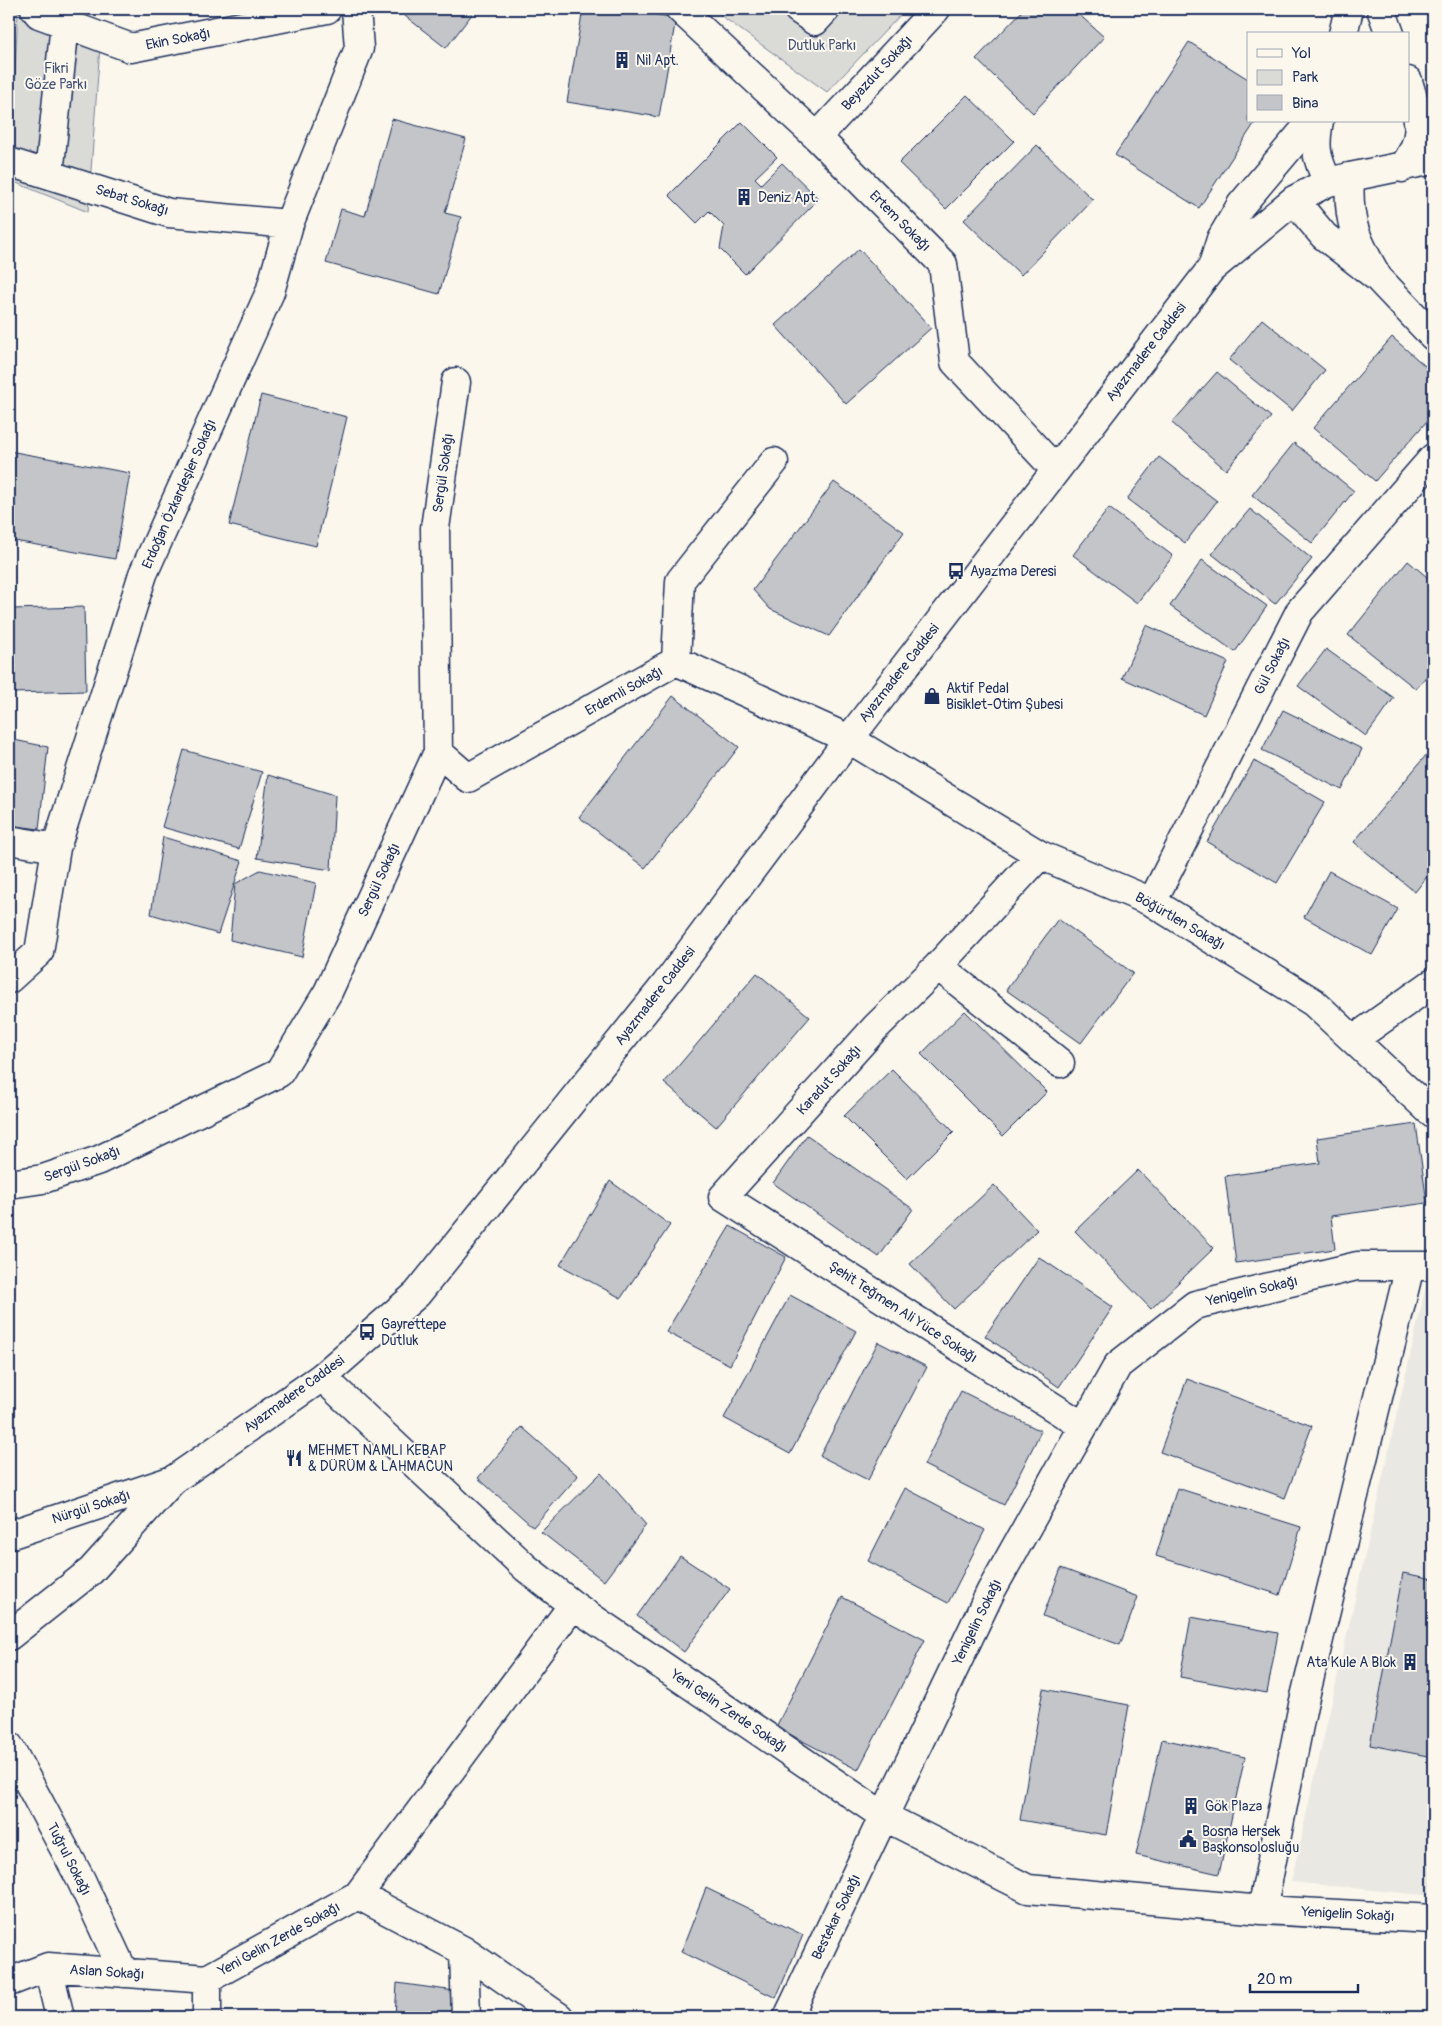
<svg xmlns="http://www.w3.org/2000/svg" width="1442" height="2026" font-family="Pangolin,sans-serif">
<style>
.built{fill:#eae8e2}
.green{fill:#dadad7;stroke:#7a849a}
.building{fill:#c3c5c9;stroke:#1b2f5e}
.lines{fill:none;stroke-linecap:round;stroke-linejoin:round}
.street-casing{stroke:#1b2f5e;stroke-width:31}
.secondary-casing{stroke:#1b2f5e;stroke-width:31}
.street{stroke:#fbf7ec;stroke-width:28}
.secondary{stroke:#fbf7ec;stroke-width:28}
.labels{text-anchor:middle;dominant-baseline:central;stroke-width:4;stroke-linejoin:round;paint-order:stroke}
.street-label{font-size:14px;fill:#1b2f5e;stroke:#fbf7ec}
.park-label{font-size:14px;fill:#415176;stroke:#fbf7ec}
.poi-label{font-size:14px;fill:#1b2f5e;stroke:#fbf7ec;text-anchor:start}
</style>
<rect width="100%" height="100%" fill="#fbf7ec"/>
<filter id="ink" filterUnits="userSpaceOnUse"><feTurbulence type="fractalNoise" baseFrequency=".02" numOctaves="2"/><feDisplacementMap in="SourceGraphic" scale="10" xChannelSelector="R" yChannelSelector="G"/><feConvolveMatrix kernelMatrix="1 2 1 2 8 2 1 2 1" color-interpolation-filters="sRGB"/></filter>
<g filter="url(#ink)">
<path class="built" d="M1427,1281h6v615l-142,-14z"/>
<path class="green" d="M712,9h194l-79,83z
M18,12l82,34 -12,166 -79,-32z"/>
<path class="building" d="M396,9h80l-30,39z
M583,9h39l54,9 -17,99 -92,-15z
M1024,9h49l31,28 -71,76 -57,-54z
M1189,42l59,37v42h8l-57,87 -84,-53z
M967,95l47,46 -68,68 -47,-46z
M392,119l74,20 -21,74 16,4 -22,77 -113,-31 15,-54 24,7z
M742,122l35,35 -22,21 6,6 21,-21 37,36 -74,75 -25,-25 4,-23 -15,-15 -12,12 -28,-28z
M1037,145l56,55 -72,75 -57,-55z
M859,249l72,79 -85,76 -71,-79z
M1262,319l63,51 -33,41 -63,-51z
M1392,337l41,36v41l-58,67 -62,-53z
M1217,372l54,45 -45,53 -54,-47z
M261,395l86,22 -31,129 -87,-21z
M1294,443l60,48 -42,52 -60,-48z
M9,451l121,22 -15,86 -106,-19z
M1159,457l58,44 -32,42 -58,-44z
M834,482l70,50 -75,104 -59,-27 -17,-19z
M1109,508l64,48 -36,47 -64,-48z
M1250,509l62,50 -37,45 -63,-50z
M1202,560l65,46 -32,46 -65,-46z
M1408,561l25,21v86l-17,21 -68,-54z
M84,607l2,84 -74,2 -1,-84z
M1146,625l82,37 -24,53 -82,-37z
M1326,649l68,49 -28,38 -68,-50z
M673,696l66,51 -94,121 -66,-51z
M1283,710l79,39 -20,41 -80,-40z
M9,739l39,8 -9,82 -30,-4z
M184,750l78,22 -23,77 -77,-22z
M1427,754l6,5v110l-18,23 -61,-50z
M1254,761l71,41 -48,81 -70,-41z
M268,775l67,20 -4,75 -74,-12z
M163,837l79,24 -24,73 -67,-20z
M260,870l56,13 -14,74 -72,-17 5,-56z
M1329,871l69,38 -26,46 -68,-38z
M1058,919l75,54 -52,70 -75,-53z
M757,973l53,44 -94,110 -52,-44z
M965,1011l82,81 -44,44 -82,-82z
M892,1069l62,63 -47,47 -63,-63z
M1416,1124l11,79 -96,13 4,33 -99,14 -11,-87 95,-13 -3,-25z
M807,1135l106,74 -34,48 -106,-74z
M1138,1170l76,78 -63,61 -76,-78z
M610,1181l60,44 -49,73 -61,-33z
M994,1185l43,45 -83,79 -44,-45z
M730,1226l56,31 -56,108 -64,-33z
M1039,1257l74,50 -54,80 -74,-51z
M790,1295l66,36 -66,123 -66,-36z
M878,1342l49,25 -59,113 -48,-24z
M1187,1379l125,47 -27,72 -125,-46z
M961,1391l80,40 -37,74 -80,-40z
M522,1427l56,49 -45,51 -55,-49z
M601,1473l45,52 -42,56 -63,-49z
M905,1488l80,42 -37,73 -80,-42z
M1177,1488l124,39 -21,68 -124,-39z
M680,1556l50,33 -46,63 -47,-36z
M1061,1568l77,29 -18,48 -77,-29z
M1403,1573l30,6v178l-63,-12z
M842,1597l83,43 -67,130 -82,-43z
M1191,1617l87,16 -11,60 -87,-16z
M1043,1689l86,16 -23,130 -86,-15z
M1162,1739l83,18 -26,117 -83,-19z
M706,1888l97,47 -27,63 -95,-46z
M397,1983l58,8 -3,26h-57z"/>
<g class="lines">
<g class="street-casing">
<path id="street" d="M35,9l4,5 92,34 196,-39
M680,9l137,128 126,127 12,98 100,107
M798,9l17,12 11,-12
M1381,9l9,25
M1343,34l6,-25
M1319,121c-5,26 -3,37 9,61
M817,137l119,-128
M9,162l160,51 120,11
M1402,168c26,-32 16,-51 6,-87
M49,174l16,-150
M1350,177l83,-17
M676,661l4,-80 94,-119
M438,752l30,26 208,-117 173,78 191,116 112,47 161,100 120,112
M9,840l47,8
M1040,855l-102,111 -63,62 -152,169 360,229
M1152,902l148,-291 133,-153
M938,966l122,97
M9,979l30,-27 17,-104 87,-274 127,-282 19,-68 70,-176 -3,-39
M1354,1039l79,-56
M9,1184l34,-5 56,-19 180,-87 49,-81 110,-240 -3,-224 21,-146
M322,1377l204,191 47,37 312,212 143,72 234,21 171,9
M9,1535l164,-55
M9,1746l72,134 43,93
M358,1895l106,56 95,66
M1262,1910l41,-205 107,-439
M464,1951l2,66
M48,1967l12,50
M9,1982l39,-15 159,12
M207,2017v-38l151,-84 215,-290
M788,2017l203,-426 127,-226 77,-60 162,-39h76"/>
</g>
<g class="secondary-casing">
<path id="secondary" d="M1294,200l30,36 54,42 55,58
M1212,268l9,-29 20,-34 71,-84
M9,1636l82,-65 82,-91 149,-103 95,-83 249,-310 183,-245 362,-470 83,-69 34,-18 22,-5c-3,46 6,62 28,101"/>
</g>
<use href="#street" class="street"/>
<use href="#secondary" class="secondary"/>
</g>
</g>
<defs>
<g id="building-bare" transform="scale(1.35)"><path d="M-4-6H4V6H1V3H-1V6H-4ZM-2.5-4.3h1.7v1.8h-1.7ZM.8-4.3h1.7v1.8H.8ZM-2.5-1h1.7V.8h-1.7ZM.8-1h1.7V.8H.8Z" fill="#1b2f5e" stroke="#fbf7ec" stroke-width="2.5" paint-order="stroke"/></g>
<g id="bus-bare" transform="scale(1.35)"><path d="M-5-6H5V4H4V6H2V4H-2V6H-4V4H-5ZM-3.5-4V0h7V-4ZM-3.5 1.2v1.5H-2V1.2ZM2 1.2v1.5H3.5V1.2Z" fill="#1b2f5e" stroke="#fbf7ec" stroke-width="2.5" paint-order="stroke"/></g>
<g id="shop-bare" transform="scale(1.35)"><path d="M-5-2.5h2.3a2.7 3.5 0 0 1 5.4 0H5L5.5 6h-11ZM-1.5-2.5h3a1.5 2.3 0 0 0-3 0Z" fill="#1b2f5e" stroke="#fbf7ec" stroke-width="2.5" paint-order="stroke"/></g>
<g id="restaurant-bare" transform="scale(1.35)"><path d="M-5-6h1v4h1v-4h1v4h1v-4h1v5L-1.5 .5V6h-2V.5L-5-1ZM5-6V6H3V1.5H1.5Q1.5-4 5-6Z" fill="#1b2f5e" stroke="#fbf7ec" stroke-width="2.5" paint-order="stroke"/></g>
<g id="civic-bare" transform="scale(1.35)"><path d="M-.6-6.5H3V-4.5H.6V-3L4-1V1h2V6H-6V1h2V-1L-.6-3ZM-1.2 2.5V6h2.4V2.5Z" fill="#1b2f5e" stroke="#fbf7ec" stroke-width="2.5" paint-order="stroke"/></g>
</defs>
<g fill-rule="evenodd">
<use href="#building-bare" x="622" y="60"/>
<use href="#building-bare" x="744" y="197"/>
<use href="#bus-bare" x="956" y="571"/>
<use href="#shop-bare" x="932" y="696"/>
<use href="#bus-bare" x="367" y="1332"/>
<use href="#restaurant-bare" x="294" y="1458"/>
<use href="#building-bare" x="1410" y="1662"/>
<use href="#building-bare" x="1191" y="1806"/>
<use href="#civic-bare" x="1188" y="1839"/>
</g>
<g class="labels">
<g class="street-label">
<text transform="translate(178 39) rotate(-11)">Ekin Sokağı</text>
<text transform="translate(877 73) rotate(-47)">Beyazdut Sokağı</text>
<text transform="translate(132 200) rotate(17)">Sebat Sokağı</text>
<text transform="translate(900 221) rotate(45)">Ertem Sokağı</text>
<text transform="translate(1146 352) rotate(-52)">Ayazmadere Caddesi</text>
<text transform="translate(443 473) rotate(-82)">Sergül Sokağı</text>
<text transform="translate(179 494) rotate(-66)">Erdoğan Özkardeşler Sokağı</text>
<text transform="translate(1272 666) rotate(-63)">Gül Sokağı</text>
<text transform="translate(899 673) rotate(-52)">Ayazmadere Caddesi</text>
<text transform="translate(624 691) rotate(-29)">Erdemli Sokağı</text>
<text transform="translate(379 880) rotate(-65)">Sergül Sokağı</text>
<text transform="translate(1180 921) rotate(30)">Böğürtlen Sokağı</text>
<text transform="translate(655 996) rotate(-52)">Ayazmadere Caddesi</text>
<text transform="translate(829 1080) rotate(-48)">Karadut Sokağı</text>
<text transform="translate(82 1164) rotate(-20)">Sergül Sokağı</text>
<text transform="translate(1252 1291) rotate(-13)">Yenigelin Sokağı</text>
<text transform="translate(903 1312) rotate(33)">Şehit Teğmen Ali Yüce Sokağı</text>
<text transform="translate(294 1394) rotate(-36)">Ayazmadere Caddesi</text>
<text transform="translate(91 1507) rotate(-18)">Nürgül Sokağı</text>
<text transform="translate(977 1622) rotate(-64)">Yenigelin Sokağı</text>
<text transform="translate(729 1711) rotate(34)">Yeni Gelin Zerde Sokağı</text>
<text transform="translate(69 1859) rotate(63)">Tuğrul Sokağı</text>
<text transform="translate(1348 1914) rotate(3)">Yenigelin Sokağı</text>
<text transform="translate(836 1917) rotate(-64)">Bestekar Sokağı</text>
<text transform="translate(279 1939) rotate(-29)">Yeni Gelin Zerde Sokağı</text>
<text transform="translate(107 1972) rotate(4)">Aslan Sokağı</text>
</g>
<g class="park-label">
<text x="822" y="45">Dutluk Parkı</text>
<text x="56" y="68">Fikri<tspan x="56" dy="16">Göze Parkı</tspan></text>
</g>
<g class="poi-label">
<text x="636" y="60">Nil Apt.</text>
<text x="758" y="197">Deniz Apt.</text>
<text x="970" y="571">Ayazma Deresi</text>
<text x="946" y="688">Aktif Pedal<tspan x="946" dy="16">Bisiklet-Otim Şubesi</tspan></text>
<text x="381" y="1324">Gayrettepe<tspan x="381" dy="16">Dutluk</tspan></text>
<text x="308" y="1450">MEHMET NAMLI KEBAP<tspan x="308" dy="16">&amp; DÜRÜM &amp; LAHMACUN</tspan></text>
<text x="1396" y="1662" text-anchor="end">Ata Kule A Blok</text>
<text x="1205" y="1806">Gök Plaza</text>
<text x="1202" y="1831">Bosna Hersek<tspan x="1202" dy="16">Başkonsolosluğu</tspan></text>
</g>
</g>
<rect width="1442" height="2026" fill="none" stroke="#fbf7ec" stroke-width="30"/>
<rect x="15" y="15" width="1412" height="1996" fill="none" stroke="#1b2f5e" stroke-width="2" filter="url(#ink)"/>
<rect x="1247" y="32" width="162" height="90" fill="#fbf7ec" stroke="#a1a7b3"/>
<rect x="1257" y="49" width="25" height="8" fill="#fbf7ec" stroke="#a1a7b3"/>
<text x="1292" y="58" font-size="15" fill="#1b2f5e">Yol</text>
<rect x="1257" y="70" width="25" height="15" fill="#dadad7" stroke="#a1a7b3"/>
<text x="1292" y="82" font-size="15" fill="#1b2f5e">Park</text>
<rect x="1257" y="95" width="25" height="15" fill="#c3c5c9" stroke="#a1a7b3"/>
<text x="1292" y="108" font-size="15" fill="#1b2f5e">Bina</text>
<path d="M1250 1984v8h108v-8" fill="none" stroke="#1b2f5e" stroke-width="2.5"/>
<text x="1257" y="1984" font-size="15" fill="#1b2f5e" stroke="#fbf7ec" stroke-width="4" paint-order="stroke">20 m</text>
</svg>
